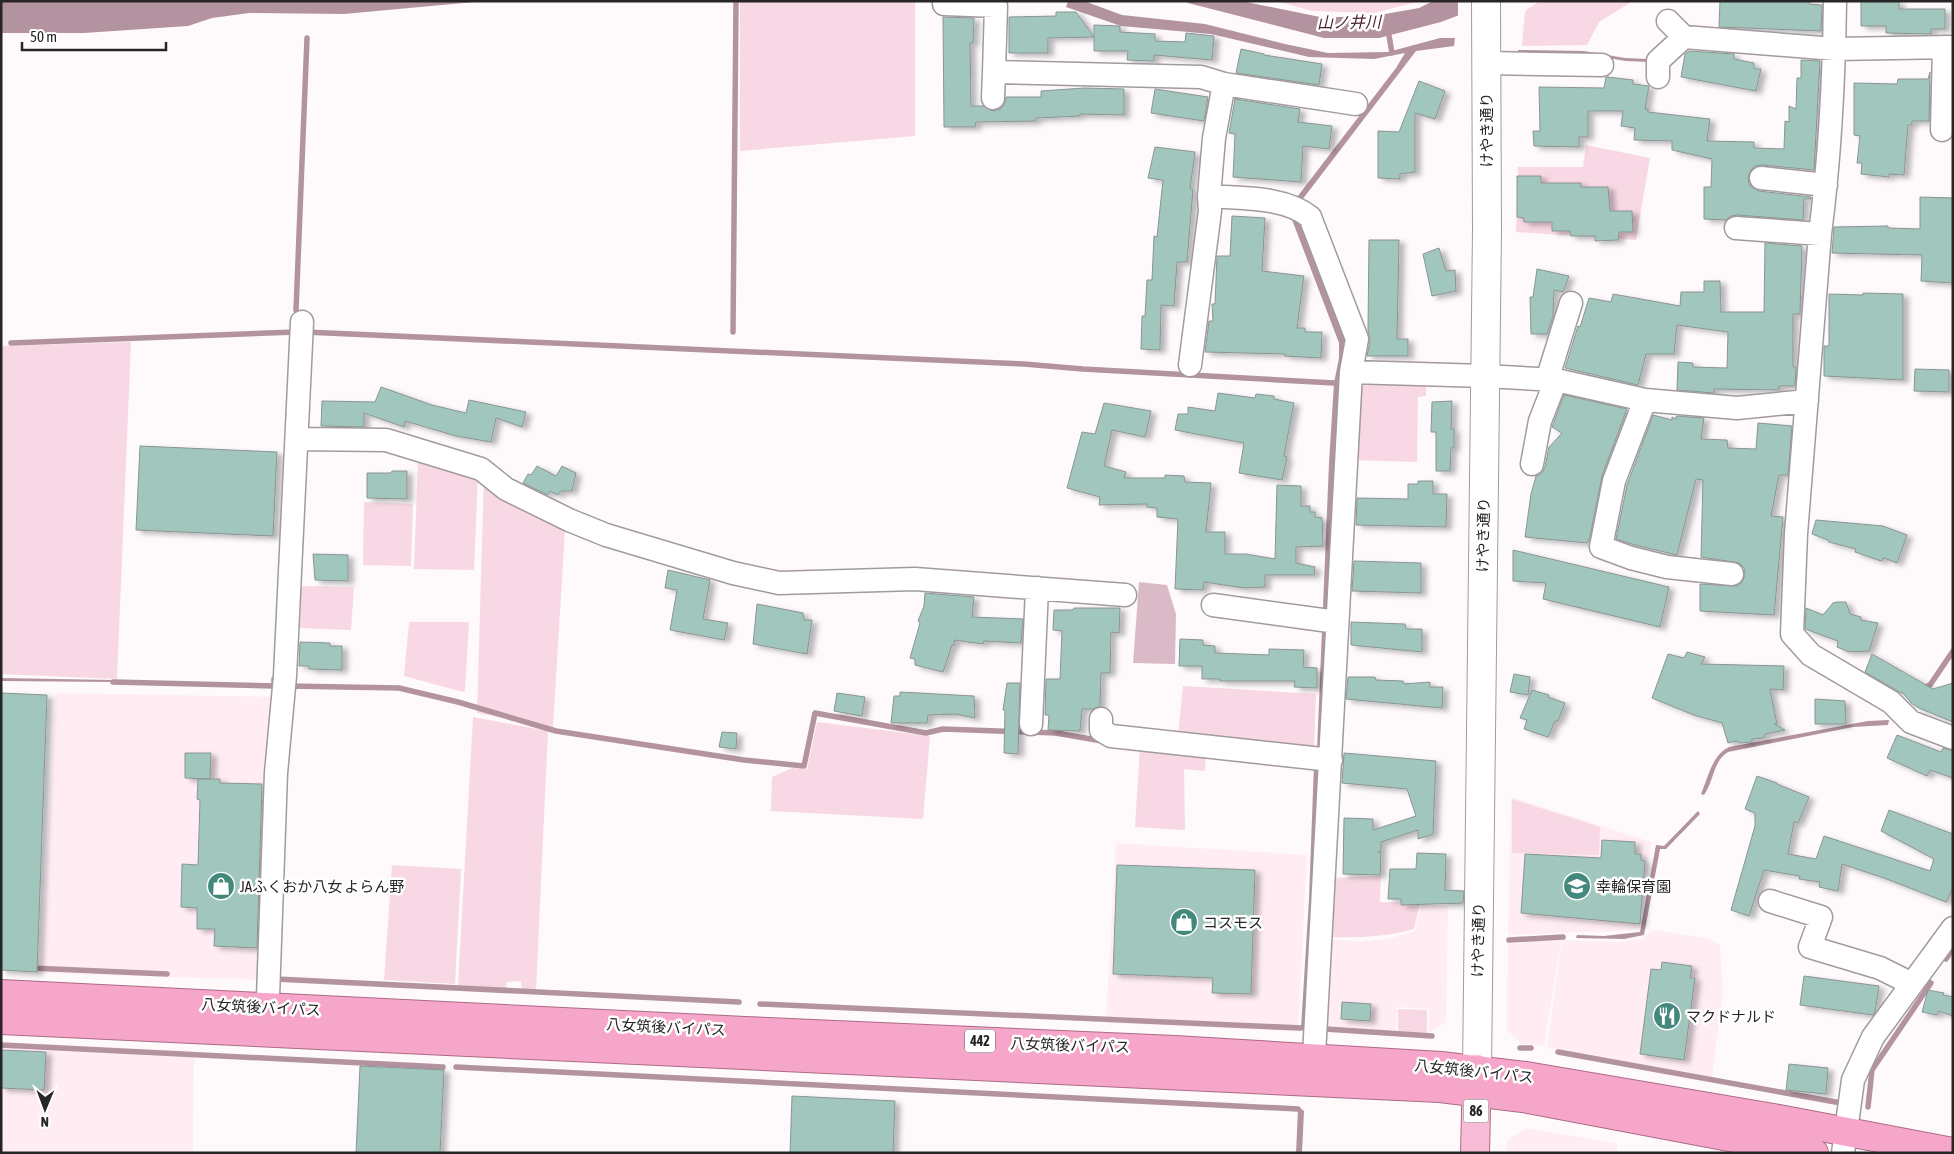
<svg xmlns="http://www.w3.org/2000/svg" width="1954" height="1154" font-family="'Asap Condensed','Noto Sans JP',sans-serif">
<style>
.built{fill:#ffedf3}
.green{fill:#f8d8e4}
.forest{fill:#dbbac7}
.water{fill:#b3939f}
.pier{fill:#fefafb}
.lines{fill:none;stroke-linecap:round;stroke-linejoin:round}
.stream{stroke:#b3939f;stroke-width:5.5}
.building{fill:#a0c6be;stroke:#8b9492;filter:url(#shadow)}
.minor-casing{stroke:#a29a9d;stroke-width:25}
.tertiary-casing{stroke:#a29a9d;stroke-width:30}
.primary-casing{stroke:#ac6a86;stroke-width:30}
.trunk-casing{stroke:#ac6a86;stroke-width:30}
.minor{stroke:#fff;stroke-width:22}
.tertiary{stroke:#fff;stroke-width:28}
.primary{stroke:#f8bcd6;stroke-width:28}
.trunk{stroke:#f6a6c8;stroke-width:28}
.labels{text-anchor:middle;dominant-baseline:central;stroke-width:5;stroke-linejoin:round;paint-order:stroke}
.shield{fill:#fff;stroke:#686667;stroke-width:1}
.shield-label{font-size:14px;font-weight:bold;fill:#282526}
.street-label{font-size:15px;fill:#282526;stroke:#fff}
.poi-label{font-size:15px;fill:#282526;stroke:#fff;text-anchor:start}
.water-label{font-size:16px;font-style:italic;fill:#491d32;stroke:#fff}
</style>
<defs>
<filter id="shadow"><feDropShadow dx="5.5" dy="3" stdDeviation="2.5" flood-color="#0004"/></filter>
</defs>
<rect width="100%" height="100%" fill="#fefafb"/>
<path class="built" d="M55,693l222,4 -15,283 -221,-7z
M1511,797l140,45 -12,88 -131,5z
M1116,843l191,12 -9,176 -192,-8z
M1421,905l27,1 -2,116 -17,11v-24l-32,-2 -1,25 -72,-5 2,-88 32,2 30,-2 27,-8z
M1652,930l56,8 12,7 3,48 -11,84 -165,-29 15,-108 57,2 23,-3z
M1561,940l-17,106 -22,-2 -15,-14 1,-88z
M1,1042l193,9 -1,102h-192z
M1527,1128l91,16 -1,9h-110v-13z"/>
<path class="green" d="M740,1h175v135l-175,15z
M1276,1h145l-47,12 -62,-2z
M1540,1h93l-34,21 -12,23 -65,1 3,-35z
M1586,145l64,13 -14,82 -120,-8 2,-65h65z
M131,342l-14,337 -116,-5v-328z
M1375,377l51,3v16l-8,1 -1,65 -65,-2 4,-70z
M418,457l60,17 -4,96 -60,-1z
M484,475l81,55 -12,197 -76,-14z
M364,502l49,2 -2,62 -48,-1z
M301,586l53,1 -3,43 -51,-2z
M409,622h60l-4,69 -2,1 -59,-16z
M1183,686l133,8 -2,57 -136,-16z
M473,717l75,14 -12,259 -14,-1 -1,-8 -14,1 -1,6 -48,-2z
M817,722l113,14 -7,83 -152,-8 1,-34 20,-9 15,1z
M1140,747l66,8 -1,16 -21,-2 1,61 -50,-3z
M1512,799l88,28 -1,28 -87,-2z
M392,865l69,4 -6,115 -71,-4z
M1381,876l-1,26 40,1 -6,26c-29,8 -56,9 -86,8l4,-59z
M1398,1009l29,1v24l-29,-2z"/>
<path class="forest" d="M1139,582l28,3 9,29 -1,50 -42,-1z"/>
<path class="water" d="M1,1h484l-141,13 -95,-1 -37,5 -24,8 -104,7h-83z
M1068,1h16l38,14 83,9 80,20 43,9 60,-1 52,-14h15l-1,8 -38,5 -114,149 44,140 -36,689 -9,-1 8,-129 5,-135 3,-14 12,-287 5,-80 5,-25v-15l-48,-126 3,-16 102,-133 9,-15 -31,6 -65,-2 -98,-23 -90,-8 -55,-19z
M1186,1h55l79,16h48l51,-9 14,-7h63l-55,21 -62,16h-55l-136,-35z
M1518,50l66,1 41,7 24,1v3l-23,-1 -43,-7 -65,1z
M1,678l111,2 1,2 -112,-1z
M1889,720l-1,5 -35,2 -125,25c-15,9 -14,29 -24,43l-3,-1c7,-16 11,-39 28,-47l139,-26z
M1698,811l2,3 -34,35h-6l-16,86 -20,4 -48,-1 1,-3 27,1 36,-4 16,-87 8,1z
M1300,1108l4,3 -2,42h-6l2,-44z"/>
<path class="pier" d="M1458,1h40l-2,3 -38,14z"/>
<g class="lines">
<path class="stream" d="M1388,30l4,23
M296,310l11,-272
M305,332l719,32 59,5 251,14
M733,332l3,-331
M11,343l285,-11
M113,682l161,4v-7
M288,686l111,2 59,14 98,29 188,29 60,6 11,-53 111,20 17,-4 113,4 46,8
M1922,689l8,-4 23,-34
M1509,940l54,-3
M1946,959l7,-10
M31,968l136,6
M276,979l463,23
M760,1004l541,24
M1325,1029l107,7
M1,1045l442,22
M1520,1048h11
M1558,1052l283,51
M456,1067l842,42
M1868,1107l4,-37 59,-87"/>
</g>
<path class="building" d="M1720,1h89v3l13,1 -1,26 -102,-4z
M1861,1h38v8h46v20h-14v5l-45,-1v-7h-25z
M1056,12h20l18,25 -46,1v15h-39v-36l47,-1z
M943,17l31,1 -1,25h-3l1,63h12l10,5 7,-2 4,-4 2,-8h35v-6l43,-3 40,1v26l-44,-1v2l-44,2v3l-60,1 -1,5h-31z
M1094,25l26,1v6l35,2v7l30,1 1,-9 28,3 -2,24 -58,-5v6l-27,-1 1,-9h-34z
M1241,49l23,5v1l58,9 -3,21 -83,-12z
M1689,51l45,3v5l20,4v6h7l-5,22 -75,-14 4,-23z
M1801,60l19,1 -6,109 -52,-5 -7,1 -4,4 -3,7 1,7 4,4 6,3 52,6v2h-7l-1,21 -66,-5 -6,1 -5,4 -22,-1v-32h7l1,-28 -40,-9v-9l-38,-1 1,-12 -14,-2 2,-15h-35v26h-9v10l-45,-1 -1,-15h7l-1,-44 65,1 2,-11h2l25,3v4l16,2 -4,23h3v3l62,7 -3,22 47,1v6l30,1 1,-28 4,1v-16l7,3 1,-31h4z
M1930,72l-1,49h-17v4h-4l-4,50 -15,-1v3l-28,-3 1,-11h-5l3,-27 -6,-1v-52l43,1 1,-5h30z
M1419,81l26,10 -10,28 -20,-6v59l-15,2v5l-22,-1v-47l21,1z
M1155,89l53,8 -4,24 -53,-8z
M1235,99l65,10 -2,13 34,4 -3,23 -26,-3 -2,36 -68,-5 2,-43 -6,-1z
M1155,147l40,5 -5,37h3l-6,73h-10l-3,44 -13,-1 -1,45 -19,-1 1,-33h3l2,-36h5l2,-44 3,1 6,-57 -15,-2z
M1517,176h24v7h40v4h27l2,24h22l1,21h-14l-1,8 -23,1v-5h-24l-1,-5h-18v-9h-28v-4l-7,-1z
M1920,197l33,1v85l-32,-2 1,-26 -90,-2 2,-26 54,-1v2l32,1z
M1232,216l33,2 -3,53 42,5 -7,52h8v4h17l-1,26 -36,-2v-2l-80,-2 4,-31h4l-1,-17h3l2,-48h13z
M1369,240h30l-2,99h11v17h-41l3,-15 -2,-11z
M1765,243l37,3 -2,68h-7v53h3l-1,19h-16v4l-65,-1v4l-37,-3 1,-28 15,1v4l34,1 1,-36 -51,-7 -3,29h-28l-8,31 -73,-17 13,-42 2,1 9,-29 22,4 2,-8 67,12 1,-14h23v-11h16l1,31h43z
M1439,248l7,23 9,-1 1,21 -24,5 -9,-42z
M1537,269l32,7 -6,16 -9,-2 -1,26 -6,18h-16l-1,-37h3z
M1863,293l40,1v86l-79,-4v-30h5v-52l34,1z
M1915,369l34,1v22l-35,-1z
M381,387l51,18 34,8 3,-13 57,12 -4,15 -26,-9 -5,24 -35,-6 -51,-15 -1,6 -40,-14v14l-43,-1 1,-25 53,1z
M1218,393l37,5 1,-4 18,2v3l20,4 -10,53 3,1 -5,23 -43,-7 5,-30 -69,-13 3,-16h10v-7l27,4z
M1564,395l63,14 -25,67 -12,61 -3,6 -62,-6 6,-43 5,-18 6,-3 3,-6 4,-20 13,-14 -10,-6z
M1452,401l-1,28h3v19h-3l-1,23h-14v-39h-5l1,-30z
M1104,403l47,8 -6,26 -33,-7 -8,36 22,6 -2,6h41v-3l19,1 1,6 26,1 -5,49h19v22h21l29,5 2,-74 24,1v20h9v6h5v5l7,1 1,28 -27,1v16l19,4 -1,8h-49v12l-21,1 -40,-6 -1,8 -28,-1 3,-70 -21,-2v-9l-10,-1v-3l-48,1 1,-8 -33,-9 15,-56 13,2z
M1653,415l19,5v-3l4,2v-3l28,2 -3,21 26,1 1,8 28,1 2,-26 34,3 -4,49h-9l-8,41 12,1 -9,98 -74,-4v-27l37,2 5,-4 3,-7 -1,-7 -5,-5 -38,-6 2,-77 -7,-1 -19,76 -42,-10 -19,-6 11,-54z
M140,446l137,6 -4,84 -137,-6z
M537,466l19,10 6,-10 14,7 -4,18h-11l-3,4 -8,-4 -2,4 -25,-12 5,-9 3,1z
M392,471h15v28l-40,-1v-25h24z
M1418,481h15v13h14l-1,33 -90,-2 1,-27 51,1v-15h10z
M1816,520l67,6 24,9 -10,28 -13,-5 -3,3 -26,-9 1,-3 -27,-7 -1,-2 -16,-6z
M1513,550l156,37 -9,40 -117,-28 3,-16 -33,-2z
M313,554l35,1v26l-33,-1z
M1354,561l67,2v30l-69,-2z
M668,570l42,10 -7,39 25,4 -4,17 -54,-10 7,-40 -12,-2z
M925,593l49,4 -2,20 51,2 -2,24 -37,-2 -1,3 -29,-4 1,5h-3l-9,27 -28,-7v-6l-5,-1 10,-35 -2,-2 6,-15z
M1837,602h9l4,12 11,3v3l17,3 -9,28 -20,1 -12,-5 1,-6 -33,-12 1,-21 17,7 10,-12z
M757,604l46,9 1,7h8l-5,34 -54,-10z
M1074,608h46l-1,25 -8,-1 -1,41h-9l-1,33 -7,3h-11l-2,22 -32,-1 1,-15h-4l1,-36h14l2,-48 -9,-1 1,-20h18z
M1351,622l54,2 1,5h16v23l-71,-7z
M1180,639l23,1v5l12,1v7l54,2v-6l35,1 -1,17 14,1v20l-23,-1 1,-6h-75v-2h-18v-13h-23z
M300,642l30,1v3h12v24l-33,-1v-3h-10z
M1687,652l18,5 -4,7 83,2 -1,24 -13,-1 7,35h-3l11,6 -20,4 -1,4 -12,1v3l-12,1 -3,-2 -9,2 -6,-20 -28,-8 -42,-17 16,-44 16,4z
M1872,654l61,35 20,-6v39l-34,-14 -8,-5 -8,-10h-2l-36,-21z
M1514,674l16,3 -2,18 -18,-3z
M1348,677h27l1,3 27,1 1,3 26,-2v5h13l-1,21 -96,-9z
M1007,683h13l-2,71 -14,-1 1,-43h-2z
M1532,690l17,5 -1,2 17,6 -7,18h-3l-7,16 -24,-8 3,-9 -7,-2z
M900,692l74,4 1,22 -19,-4 -28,1 -1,8h-36l3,-27h6z
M1,693l46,2 -10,277 -36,-2z
M837,693l28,4 -3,19 -28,-5z
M1815,699l30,2 1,23h-31z
M722,732l15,1 -1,16 -17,-2z
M1897,735l44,17 2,-4 10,3v27l-23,-8 -3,6 -40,-18z
M185,753h26l-1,26 -25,-1z
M1344,753l92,8 -3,73 -15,5v-9l-37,12v9l-3,1h3l-1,23 -37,-1 1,-56 29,1v11l43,-14 -9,-27 -65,-6z
M1757,776l20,7v1l32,13 -11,26 -4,-1 -6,32 28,5 8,-23 106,35 4,-12 -53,-28 8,-21 64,24v54l-7,14 -62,-24 -42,-14 -4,27 -19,-4 1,-5 -21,-3 1,-3 -36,-6 -15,46 -18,-6 24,-84v-13l-10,-4z
M198,779h22v4l42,1 -5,164 -43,-2 1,-17h-18v-21l-16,-1 1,-43 16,1 2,-65 -3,-1z
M1602,840l33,2v12h6v6l4,1 -5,63 -119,-11 4,-59 76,4z
M1417,853l29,1 -1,36 19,1 -1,12 -62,2v-6h-13l2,-30h26z
M1117,865l138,5 -4,124 -39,-1 1,-15 -100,-4z
M1662,962l30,4 -2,12h5l-11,82 -44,-6 11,-85 10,1z
M1804,976l75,10 -4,26 -2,3 -73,-10z
M1928,990l16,3 -1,2 10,2v19l-14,-5 -2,4 -15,-3z
M1342,1002l29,2 -1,17 -29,-2z
M1,1050l45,2 -2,38 -43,-2z
M1789,1064l39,4 -2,26 -40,-4z
M360,1066l84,4 -4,83h-84z
M792,1096l103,5 -2,52h-103z"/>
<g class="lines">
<g class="minor-casing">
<path id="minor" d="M1835,1c-1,78 -5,156 -15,233l-24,300 -4,100 19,21 80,47 20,20 42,16
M944,4l52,2 -2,66 207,5 23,7 132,20
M1668,21l16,16
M1486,63l116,2
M1658,77v-16l26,-24 151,12 118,-2
M1224,84l-10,54 -5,58c33,3 75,0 101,21l47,122 -6,33 -38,702
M993,98l1,-26
M1942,130l2,-83
M1761,178l65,7
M1736,228l84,6
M1190,365l20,-154 -1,-15
M1351,372l134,4 71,4 89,20 92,8 70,-7
M1547,380l24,-77
M1645,400l-31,81 -13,66 30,11 36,9 65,7
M297,439l89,1 95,29 25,20 63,31 37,15 127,38 46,10 136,-4 210,16
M1532,464l8,-43 16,-41
M1213,605l124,17
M1101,719v11l10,6 220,24
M1031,724l6,-136
M1770,901l51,16 -11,30 70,21 32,16
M267,1025l9,-252 9,-97 17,-354
M1843,1153l10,-73 20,-43 80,-109"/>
</g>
<g class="tertiary-casing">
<path id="tertiary" d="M1477,1069l10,-839 -1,-229"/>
</g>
<g class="primary-casing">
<path id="primary" d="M1475,1153l2,-84"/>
</g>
<g class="trunk-casing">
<path id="trunk" d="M1,994l744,37 430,19 266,16 85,10 253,43 174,33
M1,1020l1439,68 83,10 291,55"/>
</g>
<use href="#minor" class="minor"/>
<use href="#tertiary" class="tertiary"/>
<use href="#primary" class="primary"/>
<use href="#trunk" class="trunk"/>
</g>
<defs>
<g id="shop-disc" transform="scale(1.4375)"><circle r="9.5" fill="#43887d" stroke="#fff"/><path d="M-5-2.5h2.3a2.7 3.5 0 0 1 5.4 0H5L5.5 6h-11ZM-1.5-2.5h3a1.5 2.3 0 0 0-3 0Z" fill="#fff"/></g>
<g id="school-disc" transform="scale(1.4375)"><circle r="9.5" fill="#43887d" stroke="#fff"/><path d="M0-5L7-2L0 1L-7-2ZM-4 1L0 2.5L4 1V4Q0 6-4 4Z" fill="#fff"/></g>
<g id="restaurant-disc" transform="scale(1.4375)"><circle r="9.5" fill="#43887d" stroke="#fff"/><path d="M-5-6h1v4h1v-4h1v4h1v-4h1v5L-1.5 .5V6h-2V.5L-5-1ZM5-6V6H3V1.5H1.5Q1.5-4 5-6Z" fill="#fff"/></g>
</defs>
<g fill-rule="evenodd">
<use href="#shop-disc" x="221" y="886"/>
<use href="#school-disc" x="1577" y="886"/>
<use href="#shop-disc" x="1184" y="922"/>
<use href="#restaurant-disc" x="1667" y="1016"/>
</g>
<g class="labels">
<g class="shield">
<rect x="965" y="1029.5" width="30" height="23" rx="4"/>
<rect x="1463.5" y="1099.5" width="25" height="23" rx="4"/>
</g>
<g class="shield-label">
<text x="980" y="1041">442</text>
<text x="1476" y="1111">86</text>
</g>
<g class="street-label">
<text transform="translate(1486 130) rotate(-90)">けやき通り</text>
<text transform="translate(1483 535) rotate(-89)">けやき通り</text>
<text transform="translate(1478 940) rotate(-89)">けやき通り</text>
<text transform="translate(261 1007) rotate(3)">八女筑後バイパス</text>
<text transform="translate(666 1027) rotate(3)">八女筑後バイパス</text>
<text transform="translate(1070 1045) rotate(2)">八女筑後バイパス</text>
<text transform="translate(1474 1071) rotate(6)">八女筑後バイパス</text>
</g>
<g class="poi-label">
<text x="240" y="886">JAふくおか八女 よらん野</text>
<text x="1596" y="886">幸輪保育園</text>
<text x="1203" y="922">コスモス</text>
<text x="1686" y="1016">マクドナルド</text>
</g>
<g class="water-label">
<text transform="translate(1349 22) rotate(-1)">山ノ井川</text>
</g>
</g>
<rect width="1954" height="1154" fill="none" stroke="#282526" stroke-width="5"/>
<g transform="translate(45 1109) rotate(181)" stroke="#ffffff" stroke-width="4" paint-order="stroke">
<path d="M0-4L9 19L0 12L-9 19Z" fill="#282526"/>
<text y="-8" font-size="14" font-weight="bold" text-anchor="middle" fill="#282526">N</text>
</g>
<path d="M22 42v8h144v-8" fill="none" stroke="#282526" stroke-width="2.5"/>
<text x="30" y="42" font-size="15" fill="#282526" stroke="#ffffff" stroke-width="4" paint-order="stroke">50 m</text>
</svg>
